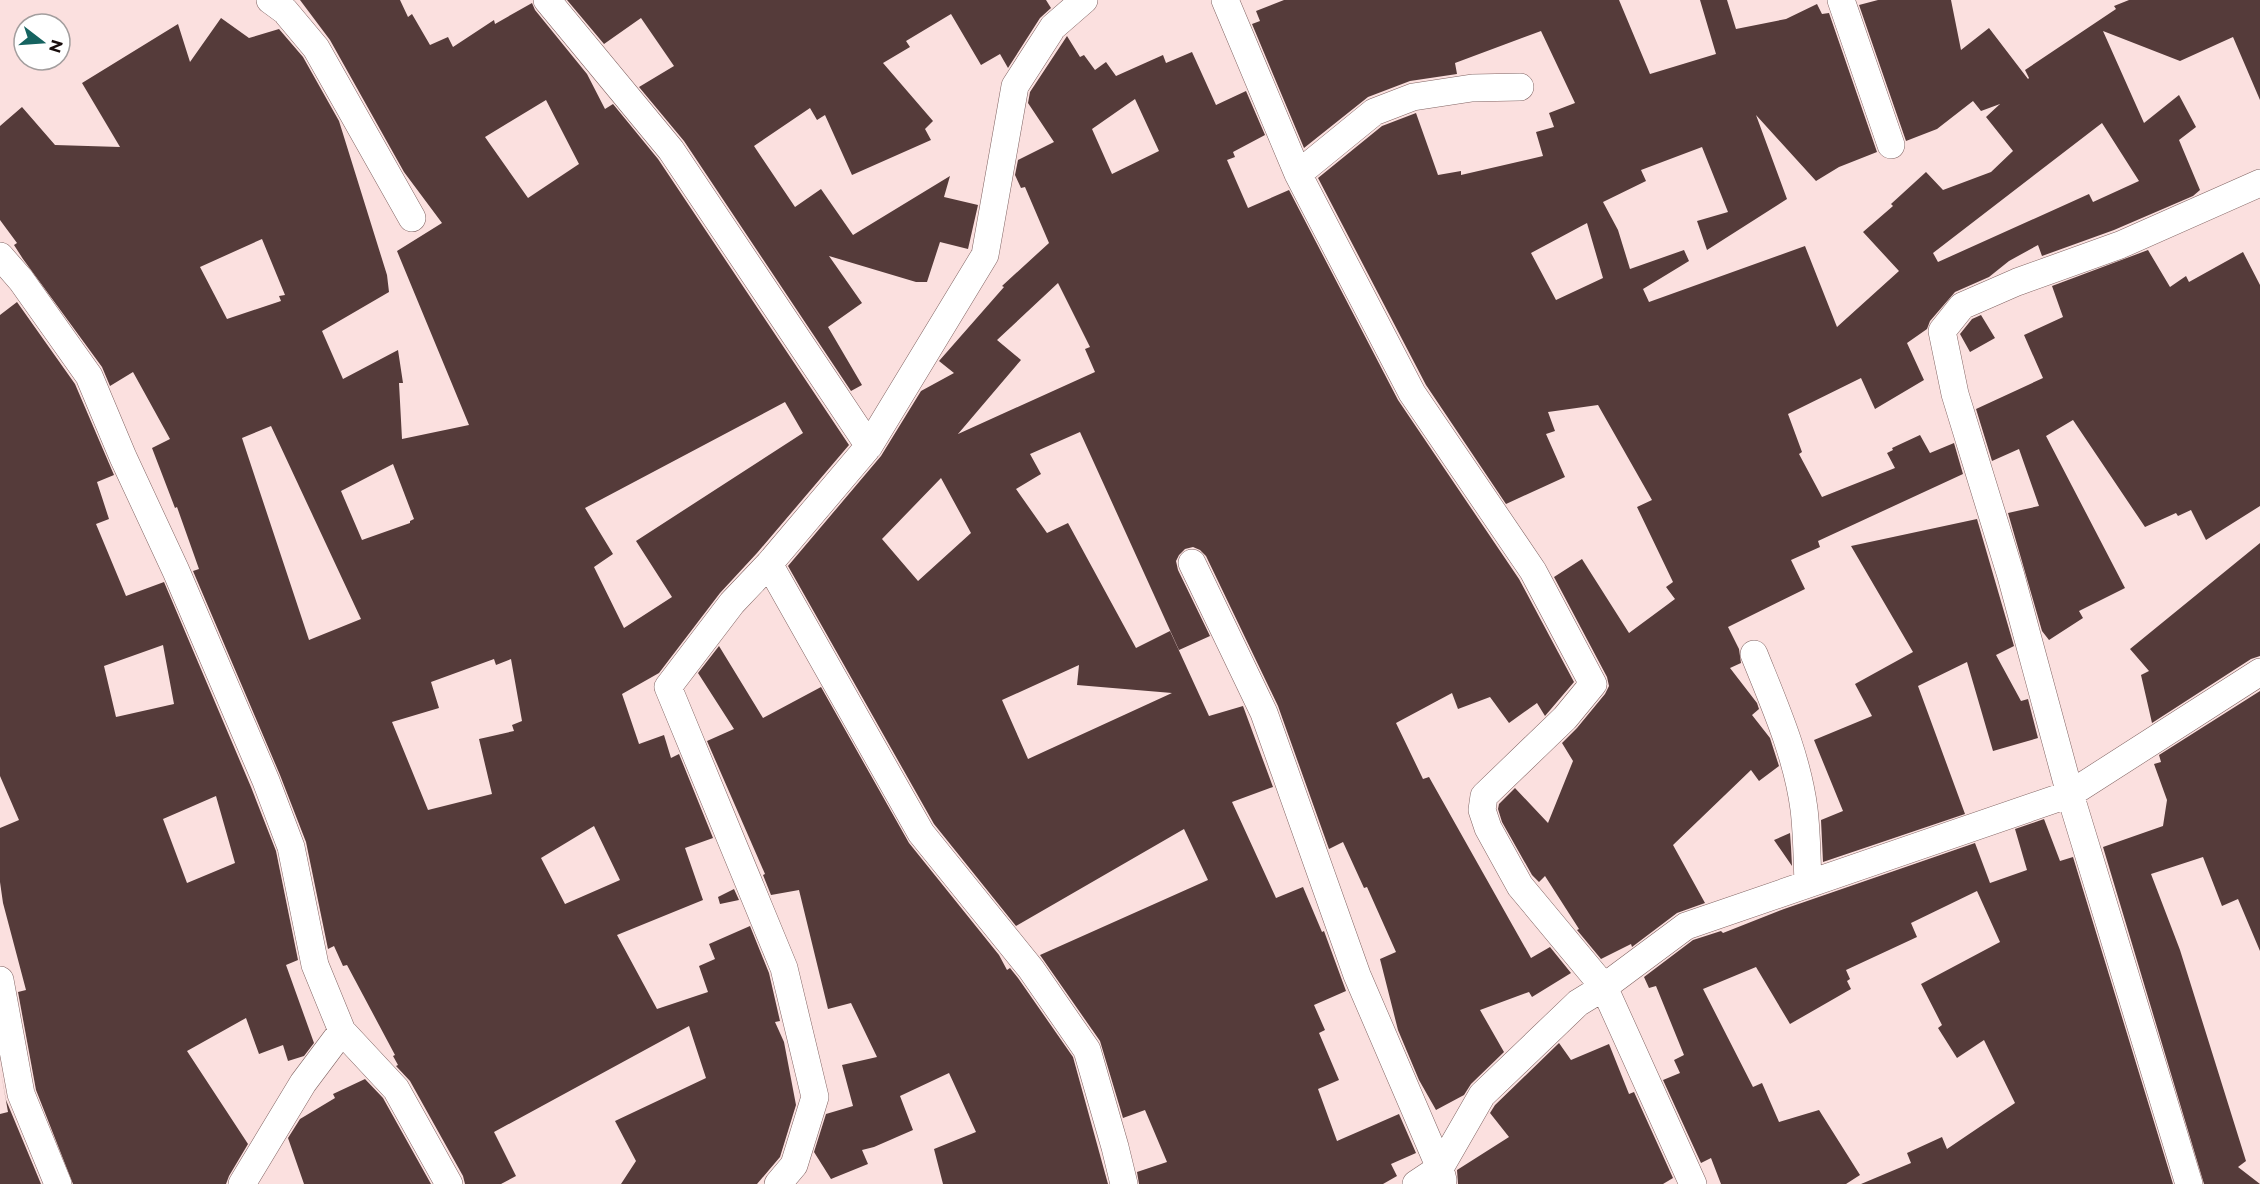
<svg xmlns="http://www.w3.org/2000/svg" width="2260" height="1184" font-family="Montserrat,sans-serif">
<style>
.building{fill:#553b3a;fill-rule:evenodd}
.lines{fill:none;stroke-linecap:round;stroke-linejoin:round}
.minor-casing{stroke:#816463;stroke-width:28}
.minor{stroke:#fff;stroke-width:27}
</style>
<rect width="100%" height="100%" fill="#fbe0df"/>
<path class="building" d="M300,0h100l8,17 4,-3 18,31 18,-8 5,10 41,-27 1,4 37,-21 3,7 52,64 18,35 8,-5 45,55 191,286 -92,108 -37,40 -61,80 -37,21 17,50 25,-9 7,23 8,-4 34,84 -28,10 18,52 -86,35 40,74 51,-17 -9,-26 16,-7 -6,-15 41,-18 19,47 11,48 -5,1 9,20 12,63 -16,52 -23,27h-136l15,-23 -21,-40 91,-43 -17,-52 -195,106 22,44 -15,8h-36l-2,-8 -53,-95 -14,-15 2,-1 -5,-9 2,-1 -48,-90 -4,1 -9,-20 -6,3 -22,-107 -26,-67 -87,-204 6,-2 -22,-62 -2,1 -23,-60 18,-9 -37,-67 -23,14 -8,-19 -79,-108 -9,-14 3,-2 -17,-23v-94l22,-19 33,38 65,2 -38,-64 96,-59 12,38 31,-44 28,20 30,-9 24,28 36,64 48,154 2,17 -67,39 21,48 55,-29 5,33h-4l3,56 67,-14 -72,-174 45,-28 -38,-51 -74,-132zM546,100l33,64 -51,34 -43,-61zM262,239l23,56 -6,1 2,5 -54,18 -27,-52zM785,402l18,31 -167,108 36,56 -48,31 -30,-61 19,-13 -28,-46zM271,426l90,193 -52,21 -67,-202zM393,464l21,55 -4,2v2l-48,17 -21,-49zM494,659l2,6 15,-6 11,62 -10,4 2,6 -35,8 13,55 -64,16 -36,-88 47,-14 -8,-26zM594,826l26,54 -55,24 -24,-46z
M567,0h479l5,8 -11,10 -32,50 -8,-14 -19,11 -30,-51 -45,27 4,6 -27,16 50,58 -8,8 6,11 -79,35 -27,-60 -8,5 -7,-12 -56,38 41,61 26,-18 32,46 97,-59 -6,21 34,8 -10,44 -28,-7 -13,40h-11l-87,-26 33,47 -34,24 34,58 -11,6 -167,-250 -45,-54 35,-21 -33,-48 -37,26z
M1284,0h335l31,74 66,-20 -16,-54h27l9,29 50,-10 31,-15 5,10 7,-1 48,139 -38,15 -23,14 -60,-66 31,84 -80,51 -10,-29 31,-9 -26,-65 -61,23 5,11 -43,21 15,28 12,39 54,-19 5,11 -46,28 6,13 156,-56 32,81 62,-56 -36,-39 30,-26 -2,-2 35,-32 17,18 48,-18 22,-21 -27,-34 14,-13 -19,7 -8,-10 -36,28 -31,12 -47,-136 19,-5h73l10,50 28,-22 39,51 1,-1 -4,-8 91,-61 -2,-3 15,-6h131v100l-27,-63 -53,24 -77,-30 41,92 35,-28 17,32 -17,13 21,50 -7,6 -79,34 -72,26 -4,-11 -29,16 -20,16 -34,15 -25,29 -3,8 -20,14 17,37 -49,29 -14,-31 -73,36 14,38 -3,2 23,43 73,-29 -8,-15 6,-3 -1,-2 28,-13 10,18 24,-10 9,31 -145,67 2,6 -29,13 14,29 -77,38 11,22 2,14 -11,5 27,35 2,6 -7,6 18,23 9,28 -20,15 -8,-11 -78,75 32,58 -28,10 -45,34 -1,-3 -30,15 -24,-29 2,-1 -34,-53 -6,6 -7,-7 -30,-53 -4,-13 1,-5 16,-16 33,35 25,-62 -11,-18 15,-15 28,-34 4,-8 -2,-9 -53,-100 28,-18 47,74 46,-34 -9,-12 7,-5 -36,-75 15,-7 -54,-95 -50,7 7,19 -9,3 19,43 -59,27 -80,-119 -108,-207 64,-52 34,-13 22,62 23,-4v4l82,-19 -7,-24 18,-5 -5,-14 26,-10 -34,-72 -86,32 2,11 -47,7 -42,16 -64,51 -52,-124 8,-3 -4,-10zM2102,123l37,58 -46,21 -4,-8 -151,68 -5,-9zM1587,223l16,55 -47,22 -25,-47z
M1067,36l13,21 4,-2 11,15 11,-8 10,14 47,-21 3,8 26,-11 24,53 30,-14 19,44 -32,17 2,5 -8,3 21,48 41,-18 109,210 121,179 55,103 -29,34 -8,-13 -28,20 -19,-26 -32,12 -6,-16 -56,30 27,56 6,-2 102,181 19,-11 21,26 -39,24 -3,-5 -49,18 24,42 -33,32 -7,11 -28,15 -17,-30 -21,-50 -18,-71 16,-7 -29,-65 -3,1 -21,-46 -14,7 -51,-143 -72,-150 -6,-6 -7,-3 -8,2 -6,6 -3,6 2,9 32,66 -31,14 -99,-218 -50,22 11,20 -25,15 31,44 21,-10 68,125 34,-17 39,85 34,-10 30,81 -41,15 44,96 27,-11 19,45 2,-1 22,60 -32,14 11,25 -6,3 20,47 -21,9 19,52 62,-27 17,39 -25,11 6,12 -14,8h-244l-2,-12 30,-10 -22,-52 -22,8 -23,-77 -60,-86 168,-75 -24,-51 -168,97 -82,-102 -146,-258 93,-110 40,-65 33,-18 -15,-12 65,-74 -2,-1 47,-43 -24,-56 -4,1 -6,-13 3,-15 36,-18 -26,-39 2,-11zM1135,99l24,52 -47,23 -20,-45zM1058,283l32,64 -5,2 10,23 -137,62 63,-74 -24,-20zM941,478l30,55 -53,48 -36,-42zM1079,665l-2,20 95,8 -144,66 -26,-59z
M2148,250l22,37 16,-11 3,6 54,-30 17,33v221l-54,34 -15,-30 -13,6 -2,-3 -31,14 -72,-107 -27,16 79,152 -46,23 4,7 -34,22 -7,-9 -34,-118 31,-7 -20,-57 -27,12 -16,-52 67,-31 -19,-43 39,-18 -11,-31z
M17,302l58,82 39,91 -17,7 12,37 -13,5 30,72 38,-14 87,205 25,64 22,109 -12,5 28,78 -10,13 -16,5 -5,-16 -24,9 -13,-36 -59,33 61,93 -19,32 -3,8h-153l-37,-94 -18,-98 8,-2 -23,-87 -3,-21v-54l19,-8 -19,-44v-461zM163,645l11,59 -58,13 -12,-51zM216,796l19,67 -48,20 -24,-64z
M1981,315l14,23 -25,14 -10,-18 12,-15z
M1977,519l37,127 -18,9 25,46 7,-2 10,39 -45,13 -26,-89 -49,24 47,128 -142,48 -2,-42 22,-9 -29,-71 58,-24 -17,-32 58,-32 -62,-106z
M2260,543v113l-9,3 -99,64 -11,-48 8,-4 -19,-22z
M719,646l44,72 58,-31 88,156 90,112 8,15 3,-2 8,10 55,79 35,127h-165l-9,-35 42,-17 -27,-59 -49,23 13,34 -39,17 -12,3 6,14 -37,15 -17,-27 12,-38 27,-8 -11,-41 35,-8 -26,-54 -23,6 -29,-119 -28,5 -8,-20 2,-1 -58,-133 27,-12 -36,-56z
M2260,691v260l-22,-52 -16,7 -19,-49 -52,17 29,76 66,211 -8,6 22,17h-56l-101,-337 60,-21 4,-26 -13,-36 7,-2 -2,-7z
M2044,819l16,42 13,-4 100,327h-312l50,-21 -4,-10 35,-16 5,12 68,-46 -31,-63 -27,18 -19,-30 4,-3 -21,-41 79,-42 -23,-51 -66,32 6,14 -71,33 4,9 -3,2 4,8 -61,35 -34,-57 -53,22 50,98 9,-4 17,39 40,-12 41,65 -14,9h-125l-10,-26 -10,5 -38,-83 17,-7 -6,-13 10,-5 -28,-69 -7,2 -5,-11 49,-37 28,-9 2,2 61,-24 191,-66 15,40 37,-13 -12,-41z
M1790,833l1,14 1,19 -18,-26z
M734,889l5,11 -19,4 -2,-7z
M1559,1043l12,17 38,-16 20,50 5,-2 39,86 -10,6h-205l-1,-14 52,-33 -19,-24 5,-8z
M0,1067l6,33 35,84h-41v-70l8,-2z
M365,1079l18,19 48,86h-127l-16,-46 12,-19 35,-21 -2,-4z"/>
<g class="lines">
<g class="minor-casing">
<path id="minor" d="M270,0l15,11 31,37 96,170
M547,0l124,150 198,296
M1225,0l73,174 114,219 121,178 60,113 -28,34 -81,78 -2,14 6,18 32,58 84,101 89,197
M1841,0l50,145
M1298,174l76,-62 39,-15 59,-9 48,-1
M0,256l21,24 68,96 34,81 53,114 90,210 25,66 24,118 27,66 54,58 53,95
M1192,563l72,150 93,262 83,193 3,12
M769,564l152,269 110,136 56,81 28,97 9,37
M1754,654c20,50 43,101 50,155 3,25 3,50 4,75
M0,980l21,114 37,90
M242,1184l61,-101 39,-52
M778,1184l16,-19 21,-68 -31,-129 -116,-281 64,-84 37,-39 100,-118 116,-191 30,-169 38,-59 31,-27
M1416,1184l24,-16 42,-73 96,-92 26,-16 82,-61 384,-132 190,-122
M2189,1184l-119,-390 -59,-218 -56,-182 -13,-63 20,-25 55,-24 103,-37 140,-62"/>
</g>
<use href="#minor" class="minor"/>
</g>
<g transform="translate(42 42) rotate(107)"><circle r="28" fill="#ffffff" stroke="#a39e9e" stroke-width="1.5"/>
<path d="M0-4.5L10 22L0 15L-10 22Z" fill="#156360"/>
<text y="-9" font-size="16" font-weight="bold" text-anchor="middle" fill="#180d0c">N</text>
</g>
</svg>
